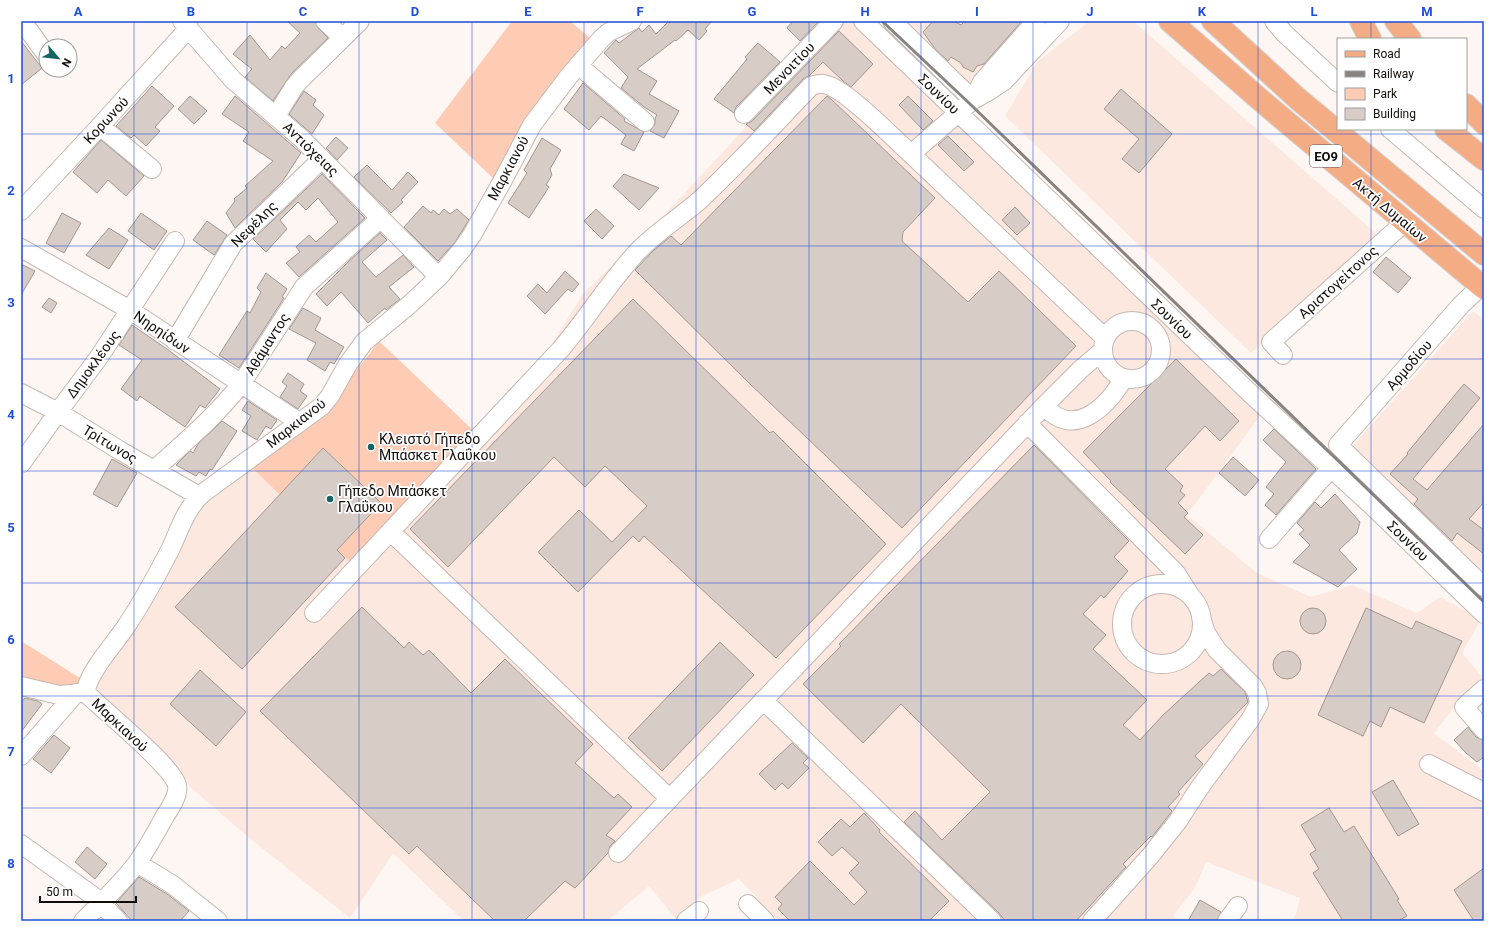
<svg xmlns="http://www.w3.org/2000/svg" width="1505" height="942" font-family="Roboto,sans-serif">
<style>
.built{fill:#fde8df}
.green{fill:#fecbb4}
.building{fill:#d8ccc7;stroke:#a29691}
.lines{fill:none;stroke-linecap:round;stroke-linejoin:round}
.minor-casing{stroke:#c4b8b2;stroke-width:20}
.major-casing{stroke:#d4d3d3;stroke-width:24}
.minor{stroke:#fff;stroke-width:18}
.major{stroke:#f4ac84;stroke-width:22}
.rail{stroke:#898380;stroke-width:3}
.grid{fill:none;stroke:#1d4ed8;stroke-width:1;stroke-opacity:0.55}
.poi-dot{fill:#156565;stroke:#fff;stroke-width:1.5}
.labels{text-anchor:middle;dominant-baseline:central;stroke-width:3.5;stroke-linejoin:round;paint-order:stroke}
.shield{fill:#fff;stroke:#585554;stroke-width:1}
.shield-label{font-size:13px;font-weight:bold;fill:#100c0a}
.street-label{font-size:14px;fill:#100c0a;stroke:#fff}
.poi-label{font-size:14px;fill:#100c0a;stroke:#fff;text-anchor:start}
.neatline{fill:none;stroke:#1d4ed8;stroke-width:1.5}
.grid-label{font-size:13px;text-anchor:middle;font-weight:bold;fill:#1d4ed8}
</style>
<rect width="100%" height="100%" fill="#fef6f2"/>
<path class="built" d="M841,21h14l407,392 -75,102 70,58 54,24 41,-12 65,28 23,-16 41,22 -19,34 21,25 -27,27 -22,28 50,38v150h-192l4,-7 4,-16 -94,-36 -11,26 -22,28 5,4 -1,1h-398l-40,-42 -37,17 -25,24 -28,-34 -42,35h-143l-71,-68 -43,65 -97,-77 -63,-54 -5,-8 -16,-17 -74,-70v-6l107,-186 47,-35 102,98 186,-196 46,-73 43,-43 27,-24 93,-100 -3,-4z
M900,21h129l-61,66z
M1090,21h43l246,215 -128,117 -246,-237 33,-55z
M1473,311l11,9v251l-5,6 -130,-127z"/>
<path class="green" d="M512,21h58l21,18 -96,141 -60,-57z
M379,341l97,92 -124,131 -103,-99 13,-3 71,-62z
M21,641l62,39 -6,4 -15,4 -41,-11z"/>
<path class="building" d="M287,21h28l3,7 10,10 -37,36 -18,27 -28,-24 7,-8 -19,-15 17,-19 20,25 12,-14 3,3 15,-16z
M669,21h43l-7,8 2,2 -8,9 -11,-10 -12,11 -1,-1 -38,29 20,12 -8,13 30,17 -15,27 -14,-7 5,-7v-6l2,-3 -13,-8 -23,-19 7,-11 -24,-24 12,-13 3,3 20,-15 3,4 7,-7 7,9z
M793,21h26l-19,20 -13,-13z
M933,21h21l7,4 4,-4h57l-38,43 -7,2 -4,6 -10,-5 -2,-4 -10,-6 -3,4 -12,-11 -13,-18z
M839,31l34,33 -22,23 -8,-6 -20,-19 -13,13 -7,4 -49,52 -8,-7 6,-3z
M21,41l21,27 -21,17z
M758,43l22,19 -44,45 -2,6 -20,-14 33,-40 -2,-2z
M583,83l42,36 -1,2 20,11 -10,19 -13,-7 5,-9 -25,-19 -12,14 -25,-21z
M152,86l22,20 -19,21 5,4 -14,15 -12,-11 -3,3 -15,-12z
M1121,89l51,45 -33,39 -17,-14 17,-20 -35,-30z
M304,91l12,9 -3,5 11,10 -12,19 -23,-20z
M190,96l17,15 -13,13 -16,-15z
M235,96l66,57 -19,29 -47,46 -9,-15 9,-12 -1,-2 13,-11 -2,-2 28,-25 -30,-20 6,-9 -27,-18z
M827,96l4,3 104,99 -32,34 -1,9 66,61 31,-31 77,75 -174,182 -152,-144 -115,-114 19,-20 17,-14 10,9z
M908,96l25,25 -10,9 -24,-25z
M948,136l26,26 -10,9 -26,-26z
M336,137l12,11 -11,12 -11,-12z
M542,138l19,12 -11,19 2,6 -6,10 3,2 -20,31 -21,-15 19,-30 -3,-3z
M101,140l43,36 -18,20 -18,-16 -11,13 -24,-21z
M367,165l25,25 16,-18 10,10 -17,18 2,2 -12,11 -37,-36z
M322,174l43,44 -66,59 -13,-14 14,-11 -4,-5 13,-12 7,7 22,-20 -20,-24 -12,12 -8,-8 -18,18 7,9 -21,23 -13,-13z
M624,174l35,14 -20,22 -26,-24z
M423,206l8,7 2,-3 6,5 5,-6 6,5 7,-5 12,11 -14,22 -17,19 -34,-34z
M1015,207l15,16 -13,12 -15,-15z
M596,209l18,17 -12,13 -18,-18z
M62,213l19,10 -17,30 -18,-10z
M141,213l26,18 -13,19 -26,-19z
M207,221l20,14 -13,20 -21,-15z
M109,228l19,12 -19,29 -23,-14z
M380,233l7,7 -25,22 14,15 27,-22 11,12 -25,20 11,12 -14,11 -1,-2 -17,15 -27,-31 -14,14 -11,-12 32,-32z
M1386,257l25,21 -13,15 -25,-21z
M21,264l14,7 -14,24z
M565,271l14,13 -7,8 -4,-3 -23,25 -18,-18 11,-12 9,9z
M266,273l21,16 -5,8 2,1 -45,70 -20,-13 28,-44 3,2 11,-21 -4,-4z
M49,298l8,5 -6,10 -9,-6z
M633,299l137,134 3,-2 113,113 -110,114 -132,-122 -5,6 -6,-6 -55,56 -40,-40 41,-42 33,32 35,-36 -42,-40 -20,21 -31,-30 -106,110 -38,-38z
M303,308l18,10 -6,12 29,17 -10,17 -4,-2 -5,9 -18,-11 9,-17 -27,-14z
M132,325l35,24 53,40 -15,19 -5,-3 -15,22 -45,-31 -3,5 -16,-12 21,-29 -23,-15z
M1176,359l63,62 -19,20 -15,-15 -40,43 18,17 -3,5 5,4 -7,8 10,10 -4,4 19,18 -18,19 -75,-72 1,-1 -28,-29z
M288,373l16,11 -4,7 7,5 -9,13 -18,-12 7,-11 -5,-4z
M1464,384l16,14 -67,81 14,11 57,-66v78l-15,17 15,11v24l-27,-21 -5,8 -38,-37 4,-5 -28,-25 18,-20 -1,-1z
M248,401l29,19 -6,9 -5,-3 -9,14 -15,-9 9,-15 -9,-6z
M222,421l15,10 -25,39 -2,-1 -4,7 -7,-4 -3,4 -20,-11 14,-14 3,2 5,-9z
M1274,429l42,40 -40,46 -11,-10 9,-11 -8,-7 20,-25 -23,-22z
M1034,445l95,96 -15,16 14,14 -24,27 -3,-3 -18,19 23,21 -13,14 54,51 -24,25 17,15 23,-25 46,-42 4,3 8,-7 24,23 3,10 -53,54 8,8 -25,28 2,2 -12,13 4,4 -3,4 -17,22 -1,-1 -28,28 3,3 -50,54h-71l-6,-8 -95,-91 11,-11 27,29 48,-48 -89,-88 -38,39 -60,-59 38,-38 -2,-2z
M323,448l58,55 -44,47 8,8 -103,111 -67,-62z
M1233,457l26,23 -14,16 -26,-23z
M112,459l25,14 -20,34 -24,-13z
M1335,494l25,28 -3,11 -18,17 18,19 -19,18 -45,-25 17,-17 -11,-11 5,-4 -7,-7 18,-21 6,6z
M362,607l42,41 5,-6 14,13 6,-5 42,43 34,-34 88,85 -18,19 39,35 4,-4 14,13 -26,28 9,6 -5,5 -2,7 -33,35 -10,-7 -41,40h-29l-78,-75 -8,8 -149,-143z
M1300 621a13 13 0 1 1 26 0a13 13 0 1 1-26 0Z
M1366,608l46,21 4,-8 46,20 -38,82 -34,-16 -9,20 -11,-6 -7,15 -45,-21z
M720,642l34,33 -92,96 -34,-33z
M1273 665a14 14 0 1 1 28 0a14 14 0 1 1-28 0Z
M200,670l46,42 -30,34 -46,-42z
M25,698l13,3 4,3 -21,28v-29z
M1468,727l8,10 8,3v17l-7,5 -11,-9 -12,-13z
M54,735l16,13 -19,25 -18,-14z
M792,743l16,15 -5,5 6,5 -21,21 -6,-6 -7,7 -16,-16z
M1393,780l26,44 -21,12 -26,-44z
M1329,808l15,24 10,-6 45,73 -2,1 10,16 -9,5h-55l-30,-48 6,-4 -9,-15 6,-4 -15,-25z
M864,813l16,17 -1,2 70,69 -20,20h-139l-12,-12 4,-5 -7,-7 35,-36 44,44 13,-13 -18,-19 10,-10 -17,-16 -10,9 -14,-14 23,-23 9,8z
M87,847l20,17 -12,15 -20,-17z
M1484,868v53h-10l-20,-31z
M139,877l28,17 22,17 -9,10h-48l-16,-18z
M1200,900l21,12 -4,9h-29z"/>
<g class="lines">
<g class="minor-casing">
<path id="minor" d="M22,21l24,33
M182,21l51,59 69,59 137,138
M325,21l17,16
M863,21l389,374 118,109 114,110
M892,21l81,79
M1274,21l10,12 54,50
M578,65l67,57
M973,100l9,-18 54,-61
M744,114l90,-93
M276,116l18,-29 5,-6 61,-60
M100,126l52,43
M1390,129l94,80
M911,154l194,184
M21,211l79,-85 89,-98
M21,248l109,62 169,112
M1481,286l-20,19 -123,140 146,142
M1103 350a29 29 0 1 1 58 0a29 29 0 1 1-58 0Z
M175,341l58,-97 89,-85
M1283,355l-12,-13 134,-120
M21,393l37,19 61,38 80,46
M1044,406c30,34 63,1 80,-28
M1027,423l149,150 14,22
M21,464l37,-52 41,-55 76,-116
M154,470c30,-27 62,-54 87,-86l63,-97 77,-69
M391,532l278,266
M1269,539l62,-71
M1122 624a40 40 0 1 1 80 0a40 40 0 1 1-80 0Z
M314,613l247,-264c28,-33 50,-70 79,-100 19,-19 42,-33 61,-50 38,-36 74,-75 110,-113 4,-1 9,-3 12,-2 21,2 71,55 88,70l62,-54 16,-9 15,-10 56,-60
M21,686l38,9 22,-2
M1484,689l-20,18 20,23
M763,700l229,221
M21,756l55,-63
M1429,764l55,28
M21,844l75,54 22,23
M618,853l426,-447 37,-37 21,-18
M137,863l36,22 45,36
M748,904l17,17
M83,921c18,-18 38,-37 54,-58 10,-14 19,-31 28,-47 5,-8 14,-20 12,-31 -5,-18 -62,-65 -78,-80l-11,-10 -2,-5c3,-18 28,-46 39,-62 17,-25 32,-53 46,-80 9,-20 15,-40 32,-55l119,-87 8,-10 18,-32 16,-22 45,-37 30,-28 24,-29 9,-13 31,-55 29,-55 37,-49 33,-38 7,-6 23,-11
M686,921l13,-10
M1092,921l59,-66 27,-34 22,-34 50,-67 9,-16 -2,-11 -4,-7 -36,-36 -11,-17 -5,-16
M1227,921l11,-15"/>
</g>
<g class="major-casing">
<path id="major" d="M1170,21l94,82 220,185
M1213,21l85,78 186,155
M1361,21l9,18
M1396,21l14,18
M1466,105l18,18
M1446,129l38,30"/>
</g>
<use href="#minor" class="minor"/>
<use href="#major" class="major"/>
<path class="rail" d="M882,21l87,82 515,499"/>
</g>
<path class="grid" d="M134,21v900M247,21v900M359,21v900M472,21v900M584,21v900M696,21v900M809,21v900M921,21v900M1033,21v900M1146,21v900M1258,21v900M1371,21v18M1371,129v792M21,134h1463M21,246h1463M21,359h1463M21,471h1463M21,583h1463M21,696h1463M21,808h1463"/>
<g class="poi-dot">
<circle cx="371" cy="447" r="4"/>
<circle cx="330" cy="499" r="4"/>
</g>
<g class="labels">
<rect class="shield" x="1310" y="145" width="32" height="22" rx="3"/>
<g class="shield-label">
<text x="1326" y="156">ΕΟ9</text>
</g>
<g class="street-label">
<text transform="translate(789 68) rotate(-46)">Μενοιτίου</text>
<text transform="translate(939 94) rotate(44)">Σουνίου</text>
<text transform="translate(106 120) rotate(-47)">Κορωνού</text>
<text transform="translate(311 149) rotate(44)">Αντιόχειας</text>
<text transform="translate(508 168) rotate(-62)">Μαρκιανού</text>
<text transform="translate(1390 210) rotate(40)">Ακτή Δυμαίων</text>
<text transform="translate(254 224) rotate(-45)">Νεφέλης</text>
<text transform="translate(1338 282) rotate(-42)">Αριστογείτονος</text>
<text transform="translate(1172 319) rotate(44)">Σουνίου</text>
<text transform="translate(162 332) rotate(34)">Νηρηίδων</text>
<text transform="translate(267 344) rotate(-58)">Αθάμαντος</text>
<text transform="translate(93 364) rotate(-54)">Δημοκλέους</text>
<text transform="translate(1409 365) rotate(-49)">Αρμοδίου</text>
<text transform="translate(296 423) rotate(-38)">Μαρκιανού</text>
<text transform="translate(110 444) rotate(31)">Τρίτωνος</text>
<text transform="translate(1408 541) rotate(44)">Σουνίου</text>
<text transform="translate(120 725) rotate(43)">Μαρκιανού</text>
</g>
<g class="poi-label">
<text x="379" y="439">Κλειστό Γήπεδο<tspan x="379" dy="16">Μπάσκετ Γλαΰκου</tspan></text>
<text x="338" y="491">Γήπεδο Μπάσκετ<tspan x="338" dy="16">Γλαΰκου</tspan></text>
</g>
</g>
<rect width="1505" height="942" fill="none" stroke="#ffffff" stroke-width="44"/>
<rect x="1337" y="38" width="130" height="92" fill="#ffffff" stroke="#9f9e9d"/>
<rect x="1345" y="51" width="20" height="6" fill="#f4ac84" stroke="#9f9e9d"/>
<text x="1373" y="58" font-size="12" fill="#100c0a">Road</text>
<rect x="1345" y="71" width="20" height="6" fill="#898380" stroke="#9f9e9d"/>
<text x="1373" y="78" font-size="12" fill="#100c0a">Railway</text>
<rect x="1345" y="88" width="20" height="12" fill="#fecbb4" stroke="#9f9e9d"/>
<text x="1373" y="98" font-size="12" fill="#100c0a">Park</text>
<rect x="1345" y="108" width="20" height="12" fill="#d8ccc7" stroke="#9f9e9d"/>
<text x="1373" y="118" font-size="12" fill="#100c0a">Building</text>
<g transform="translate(58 58) rotate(118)"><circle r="19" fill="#ffffff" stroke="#9f9e9d"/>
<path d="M0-3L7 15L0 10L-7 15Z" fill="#156565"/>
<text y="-6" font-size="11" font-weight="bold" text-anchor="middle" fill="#100c0a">N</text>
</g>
<path d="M40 896v6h96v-6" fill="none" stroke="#100c0a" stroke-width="2"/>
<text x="46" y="896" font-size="12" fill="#100c0a" stroke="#ffffff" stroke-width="3" paint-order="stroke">50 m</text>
<rect x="22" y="22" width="1461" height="898" class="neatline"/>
<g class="grid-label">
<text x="78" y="16">A</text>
<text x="191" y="16">B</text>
<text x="303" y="16">C</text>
<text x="415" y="16">D</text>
<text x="528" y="16">E</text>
<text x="640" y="16">F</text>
<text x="752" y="16">G</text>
<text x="865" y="16">H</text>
<text x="977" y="16">I</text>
<text x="1090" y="16">J</text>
<text x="1202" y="16">K</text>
<text x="1314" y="16">L</text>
<text x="1427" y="16">M</text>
<text x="11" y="83">1</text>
<text x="11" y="195">2</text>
<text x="11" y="307">3</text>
<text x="11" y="419">4</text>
<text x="11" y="532">5</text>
<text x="11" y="644">6</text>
<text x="11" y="756">7</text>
<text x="11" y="868">8</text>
</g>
</svg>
